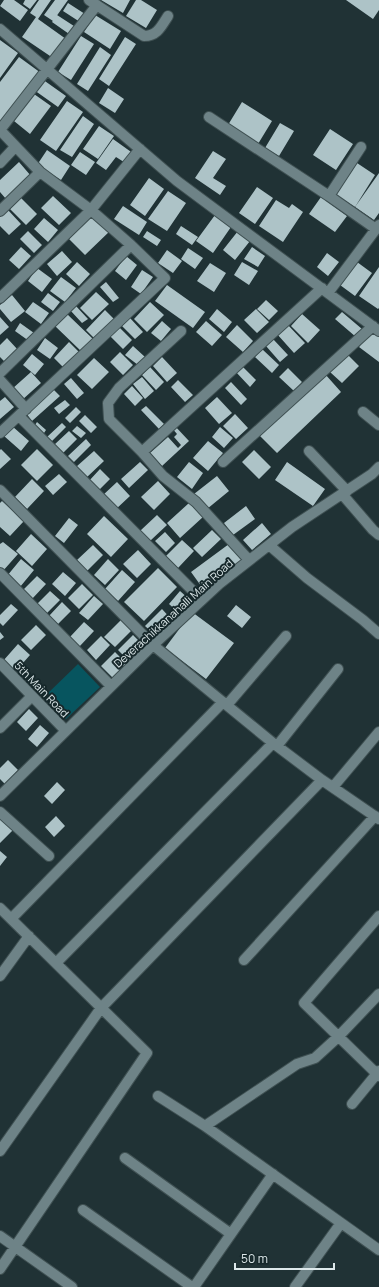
<svg xmlns="http://www.w3.org/2000/svg" width="379" height="1287" font-family="Manrope,sans-serif">
<style>
.green{fill:#07555f}
.building{fill:#adc3c7}
.lines{fill:none;stroke-linecap:round;stroke-linejoin:round}
.minor-casing{stroke:#3f5052;stroke-width:12}
.minor{stroke:#6e8387;stroke-width:10}
.labels{text-anchor:middle;dominant-baseline:central;stroke-width:4;stroke-linejoin:round;paint-order:stroke}
.street-label{font-size:11px;fill:#dde8ea;stroke:#16282b}
</style>
<rect width="100%" height="100%" fill="#203235"/>
<path class="green" d="M78,664l22,23 -34,32 -22,-22z"/>
<path class="building" d="M4,0h10l14,10 -8,11 -20,-15z
M25,0h12l-7,9 -7,-5z
M39,0h12l-13,19 28,20 -13,19 -31,-21 14,-20 -6,-4z
M55,0h13l-15,21 -9,-6z
M101,0h29l-7,13z
M136,0h5l16,10 -11,18 -20,-12z
M346,0h33v10l-6,9z
M68,3l17,11 -5,8 -17,-11z
M57,15l20,13 -5,8 -20,-14z
M95,15l26,16 -11,18 -26,-17z
M81,36l13,8 -23,36 -13,-8z
M125,37l11,7 -27,42 -10,-7z
M0,40l18,13 -18,25z
M100,47l11,8 -23,36 -11,-7z
M19,57l22,16 -39,50 -2,-1v-40z
M42,79l24,17 -8,11 -24,-17z
M108,88l16,11 -9,14 -16,-10z
M34,94l17,12 -21,28 -16,-13z
M67,101l16,11 -27,39 -16,-11z
M242,102l30,19 -14,23 -30,-19z
M83,116l11,8 -22,33 -12,-7z
M280,123l14,8 -15,25 -14,-8z
M99,126l15,10 -16,23 -15,-10z
M330,129l23,15 -17,26 -23,-15z
M113,139l21,15 -7,10 -11,-7 -10,13 -10,-7z
M47,150l23,16 -9,14 -24,-15z
M213,151l13,8 -13,19 13,8 -6,9 -25,-17z
M80,152l15,10 -9,13 -15,-10z
M19,162l12,14 -25,23 -6,-7v-12z
M357,163l18,12 -20,32 -19,-12z
M379,173v40l-5,7 -19,-13z
M149,178l15,11 -19,27 -15,-11z
M257,187l16,11 -18,26 -16,-11z
M168,191l18,12 -19,28 -19,-12z
M53,196l18,17 -12,12 -18,-17z
M321,197l26,19 -12,16 -26,-18z
M21,198l16,16 -11,11 -16,-16z
M276,200l13,8 3,-4 11,8 -20,30 -24,-16z
M123,206l24,16 -8,13 -25,-16z
M8,210l13,14 -12,11 -9,-9v-9z
M94,214l17,16 -26,25 -16,-16z
M215,215l16,12 -18,26 -17,-12z
M44,218l14,12 -10,12 -14,-13z
M181,226l17,11 -6,8 -16,-11z
M28,231l14,14 -8,8 -14,-14z
M147,231l14,9 -4,6 -14,-9z
M238,231l12,10 -15,19 -12,-10z
M21,247l10,9 -12,13 -10,-9z
M252,247l13,9 -7,11 -14,-8z
M188,248l15,10 -8,11 -14,-10z
M167,250l15,11 -9,12 -15,-10z
M62,251l10,11 -15,14 -10,-12z
M327,253l12,9 -11,14 -11,-9z
M126,256l11,9 -11,15 -11,-9z
M77,262l13,12 -11,12 -13,-12z
M242,262l16,9 -9,14 -15,-10z
M357,262l15,11 -17,23 -15,-11z
M210,263l16,10 -12,19 -17,-11z
M379,267v41l-1,1 -19,-13z
M37,268l15,11 -10,13 -14,-11z
M142,270l11,7 -12,17 -10,-7z
M61,277l15,11 -11,14 -15,-11z
M106,282l13,16 -6,4 -13,-15z
M167,285l38,27 -12,16 -38,-27z
M96,292l13,12 -17,16 -12,-12z
M48,293l12,9 -7,9 -12,-9z
M12,295l13,16 -14,11 -11,-13v-4z
M266,300l12,11 -9,9 -12,-11z
M33,302l16,11 -8,11 -16,-12z
M150,302l14,13 -17,17 -13,-13z
M75,305l13,14 -6,4 -12,-13z
M217,309l15,13 -8,10 -15,-13z
M256,309l13,13 -12,11 -13,-13z
M105,310l9,9 -20,19 -8,-8z
M342,312l20,17 -6,8 -21,-18z
M67,314l27,26 -12,12 -27,-26z
M302,314l18,16 -12,13 -17,-17z
M0,317l9,10 -9,8z
M130,318l13,14 -8,7 -13,-13z
M162,321l9,8 -10,12 -10,-8z
M206,321l16,14 -10,11 -16,-14z
M20,323l14,10 -5,8 -14,-10z
M287,324l18,19 -11,10 -17,-19z
M237,325l16,16 -10,11 -17,-15z
M119,327l13,13 -9,9 -13,-13z
M371,331l8,6v25l-20,-15z
M7,338l11,12 -12,13 -6,-6v-12z
M45,338l13,10 -8,11 -13,-9z
M273,339l15,16 -8,7 -14,-16z
M69,342l11,11 -16,15 -10,-10z
M133,346l12,11 -7,8 -13,-10z
M262,349l17,16 -7,8 -17,-16z
M120,352l13,13 -10,10 -13,-13z
M32,354l12,10 -9,11 -12,-10z
M347,354l12,12 -17,17 -12,-11z
M162,357l15,16 -10,9 -14,-16z
M94,358l15,14 -17,17 -15,-14z
M241,365l15,15 -6,7 -15,-16z
M150,367l14,15 -8,8 -14,-15z
M288,368l14,14 -8,9 -15,-14z
M31,372l10,11 -19,17 -10,-11z
M325,374l16,18 -64,61 -17,-17z
M142,377l12,14 -9,8 -12,-15z
M71,378l13,15 -7,6 -13,-15z
M178,380l15,15 -8,7 -14,-15z
M231,382l16,17 -6,6 -16,-17z
M132,386l11,12 -8,8 -11,-12z
M53,389l7,7 -28,25 -6,-8z
M5,397l9,10 -14,12v-18z
M217,397l15,16 -13,11 -14,-16z
M65,400l5,5 -11,9 -5,-6z
M146,406l18,18 -5,5 -18,-19z
M76,407l5,5 -11,11 -5,-5z
M235,414l13,14 -12,11 -13,-13z
M85,415l12,12 -6,6 -12,-12z
M37,422l9,8 -4,6 -9,-8z
M62,423l4,4 -14,14 -5,-4z
M174,425l15,16 -27,25 -12,-13 18,-16 10,11 3,-3 -7,-8 3,-3 -6,-7z
M12,426l17,15 -8,10 -17,-15z
M77,426l9,7 -5,5 -9,-7z
M220,427l13,11 -9,10 -12,-11z
M69,431l8,8 -14,14 -9,-8z
M86,439l5,6 -17,17 -6,-6z
M208,441l15,12 -15,18 -15,-13z
M1,449l10,10 -11,10v-19z
M37,449l16,16 -16,16 -16,-16z
M254,450l17,17 -12,12 -17,-17z
M94,451l10,10 -18,17 -10,-11z
M140,462l8,8 -19,18 -8,-9z
M189,462l14,11 -11,16 -15,-12z
M287,462l38,27 -12,17 -38,-26z
M100,469l10,10 -12,12 -10,-9z
M59,474l8,8 -14,13 -8,-9z
M217,476l12,15 -22,18 -13,-15z
M32,479l12,12 -17,18 -12,-12z
M158,481l12,13 -16,16 -13,-13z
M117,482l13,14 -15,14 -13,-14z
M2,501l22,20 -14,15 -10,-9v-24z
M189,503l14,14 -23,21 -13,-15z
M246,506l9,13 -22,16 -9,-12z
M157,515l10,10 -17,16 -10,-10z
M104,516l24,23 -17,18 -24,-23z
M69,518l9,7 -14,18 -9,-7z
M262,523l9,11 -19,16 -9,-10z
M212,530l9,9 -19,18 -9,-9z
M165,532l10,11 -9,9 -11,-11z
M31,534l16,15 -15,17 -16,-15z
M182,540l12,11 -16,17 -12,-12z
M3,542l15,12 -16,18 -2,-2v-26z
M229,544l13,17 -38,29 -13,-18z
M93,545l10,10 -16,16 -10,-11z
M138,550l13,14 -14,14 -14,-14z
M21,559l13,11 -14,17 -13,-11z
M108,559l11,11 -14,15 -11,-10z
M158,568l19,19 -33,34 -20,-19z
M122,570l13,12 -17,19 -13,-12z
M63,572l13,11 -11,13 -13,-12z
M37,576l9,8 -14,15 -9,-9z
M82,584l11,11 -14,14 -11,-11z
M50,591l10,9 -13,13 -10,-9z
M180,591l10,9 -11,13 -10,-9z
M94,596l9,8 -15,16 -9,-7z
M62,602l9,9 -13,13 -9,-8z
M11,604l7,6 -15,16 -3,-3v-8z
M236,605l15,12 -9,11 -15,-12z
M162,609l10,11 -16,16 -11,-10z
M192,612l42,31 -28,36 -41,-31z
M122,619l11,10 -18,18 -11,-10z
M84,622l10,9 -15,16 -10,-9z
M36,625l10,10 -15,15 -10,-10z
M0,632l4,5 -4,3z
M133,635l12,12 -14,16 -13,-13z
M101,636l9,9 -14,15 -9,-10z
M18,644l12,11 -15,17 -12,-11z
M115,652l14,14 -14,14 -14,-14z
M29,709l9,9 -12,13 -9,-9z
M40,725l9,8 -12,14 -9,-8z
M8,760l10,10 -13,14 -5,-5v-11z
M57,782l8,8 -13,14 -8,-8z
M56,816l9,10 -11,11 -9,-10z
M0,817l13,13 -13,13z
M0,851l7,6 -7,9z"/>
<g class="lines">
<g class="minor-casing">
<path id="minor" d="M89,0l55,36c13,0 17,-9 24,-20
M0,29l177,152 202,150
M209,117l120,79 47,33
M0,130l40,42 51,38 40,35 34,33 -165,155
M0,130l97,-125
M0,163l15,-16
M329,196l32,-49
M0,211l40,-39
M328,293l51,-68
M0,298l91,-88 49,-61
M181,331l-62,57 -11,15 1,16 33,33 21,24 33,26 53,58
M0,373l131,-128
M0,380l26,29
M363,412l16,13
M19,416l183,184
M309,451l38,40
M142,452l180,-164
M223,462l150,-136
M0,490l153,155 120,98 49,37 57,39
M342,494l31,36 6,5
M269,545l38,33 56,42 16,14
M0,573l111,113
M0,663l66,68
M227,705l59,-69
M0,728l32,-32
M277,746l61,-77
M333,787l46,-55
M0,796l153,-151 66,-61 73,-57 80,-53 7,-7
M0,812l49,44
M0,908l147,145 -147,216
M379,916l-75,87 75,73
M11,919l212,-217
M244,960l131,-144
M56,963l217,-220
M0,976l29,-40
M158,1096l47,30 174,124
M352,1104l27,-33
M205,1126l92,-62 18,-6 23,-21 41,-43
M0,1151l101,-143 221,-228
M125,1158l106,76 42,-60
M83,1210l109,77
M0,1236l72,51
M194,1287l37,-53
M295,1287l46,-64"/>
</g>
<use href="#minor" class="minor"/>
</g>
<g class="labels">
<g class="street-label">
<text transform="translate(173 613) rotate(-42)">Deverachikkanahalli Main Road</text>
<text transform="translate(42 689) rotate(46)">5th Main Road</text>
</g>
</g>
<path d="M235 1263v6h99v-6" fill="none" stroke="#dde8ea" stroke-width="2"/>
<text x="241" y="1263" font-size="12" fill="#dde8ea" stroke="#16282b" stroke-width="3" paint-order="stroke">50 m</text>
</svg>
